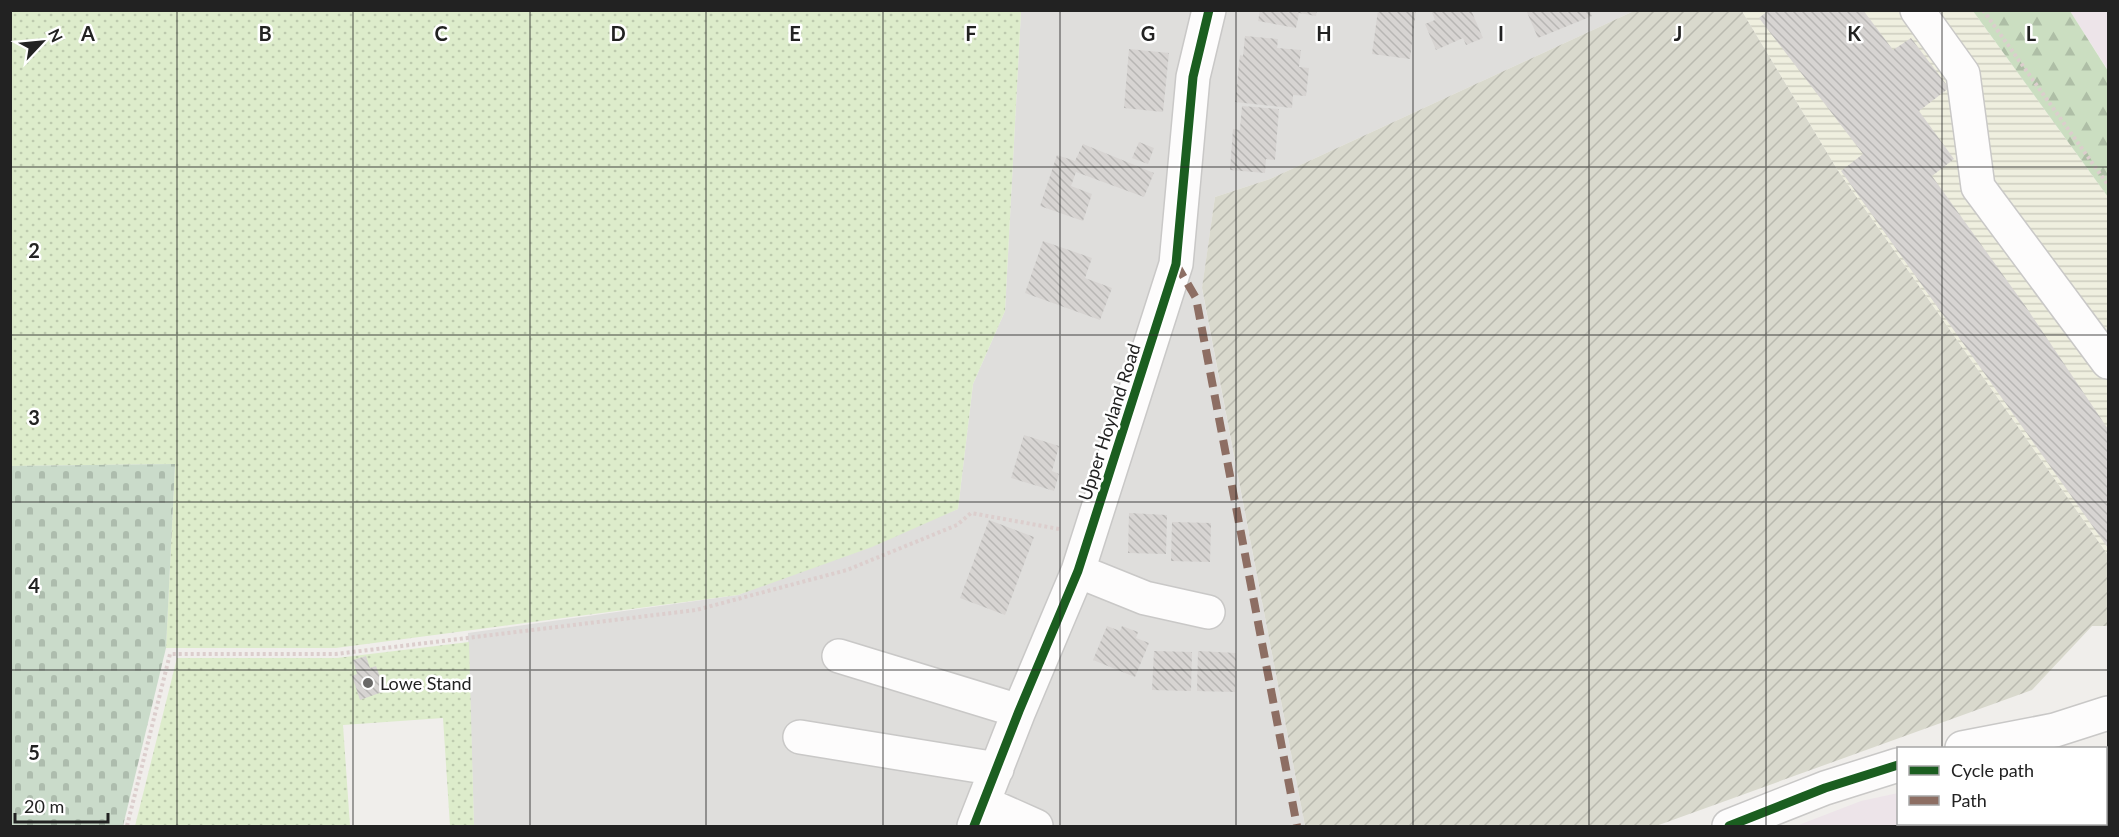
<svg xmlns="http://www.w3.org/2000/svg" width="2119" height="837" font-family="Lato,sans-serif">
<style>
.residential{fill:#dfdedc}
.industrial{fill:#ede4e9}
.construction{fill:url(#construction-furrows)}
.farmland{fill:url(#farmland-rules)}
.grass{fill:url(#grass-dots)}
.forest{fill:url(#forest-firs)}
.cemetery{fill:url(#cemetery-stones)}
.building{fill:url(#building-back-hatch)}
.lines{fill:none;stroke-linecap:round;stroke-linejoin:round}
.minor-casing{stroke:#c9c8c7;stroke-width:36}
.path{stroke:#dccecd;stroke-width:4;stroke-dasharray:3 3;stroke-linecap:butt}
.minor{stroke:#fdfcfc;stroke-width:33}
.quiet{stroke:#8d6e63;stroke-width:8;stroke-dasharray:15 8;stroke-linecap:butt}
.cycleway-casing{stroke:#fff;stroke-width:13}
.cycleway{stroke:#1b5e20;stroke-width:9}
.grid{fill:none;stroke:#222;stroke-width:1.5;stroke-opacity:0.55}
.poi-dot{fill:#6a6968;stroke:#fff;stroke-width:2}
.labels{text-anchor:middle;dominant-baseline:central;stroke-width:5;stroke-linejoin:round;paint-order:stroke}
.street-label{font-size:18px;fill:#222;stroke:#fff}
.poi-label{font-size:18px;fill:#222;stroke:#fff;text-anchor:start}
.grid-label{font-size:20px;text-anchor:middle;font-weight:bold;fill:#222;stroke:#fff;stroke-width:5;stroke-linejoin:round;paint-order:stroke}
</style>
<defs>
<pattern id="construction-furrows" width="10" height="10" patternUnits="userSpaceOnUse" patternTransform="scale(1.5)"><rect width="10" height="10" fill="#d9d9cd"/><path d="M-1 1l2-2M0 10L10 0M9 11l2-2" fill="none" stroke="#babab0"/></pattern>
<pattern id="farmland-rules" width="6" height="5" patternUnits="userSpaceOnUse" patternTransform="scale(1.5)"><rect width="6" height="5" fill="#efefdf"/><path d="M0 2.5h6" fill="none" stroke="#cdcdbf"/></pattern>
<pattern id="grass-dots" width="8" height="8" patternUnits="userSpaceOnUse" patternTransform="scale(1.5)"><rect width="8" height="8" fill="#ddeccb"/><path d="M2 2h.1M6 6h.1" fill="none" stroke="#bdcaae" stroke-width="1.8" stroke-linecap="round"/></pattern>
<pattern id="forest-firs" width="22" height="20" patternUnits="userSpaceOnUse" patternTransform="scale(1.5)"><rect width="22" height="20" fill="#cbdec1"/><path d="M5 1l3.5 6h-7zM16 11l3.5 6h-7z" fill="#aebea6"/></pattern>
<pattern id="cemetery-stones" width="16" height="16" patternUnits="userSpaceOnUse" patternTransform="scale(1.5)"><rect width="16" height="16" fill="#cadbca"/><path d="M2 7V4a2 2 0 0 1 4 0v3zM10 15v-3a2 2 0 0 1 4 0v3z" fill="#adbcad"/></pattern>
<pattern id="building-back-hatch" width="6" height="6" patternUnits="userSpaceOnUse" patternTransform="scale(1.5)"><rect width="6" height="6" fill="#d7d4d2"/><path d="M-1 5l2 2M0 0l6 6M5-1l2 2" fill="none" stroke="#b8b6b4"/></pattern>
</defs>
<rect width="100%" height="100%" fill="#f0eeeb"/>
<path class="residential" d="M1021,11h613l-364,168 -55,18 -13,92 103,537h-831l-6,-193 270,-38 220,-86 15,-125 32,-73z"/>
<path class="industrial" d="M2070,11h38v59z
M2106,781l2,2v43h-312l65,-25 37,-8v31h208z"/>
<path class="construction" d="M1634,11h108l95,158 271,386v71h-16l-60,64 -376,136h-351l-103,-538 13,-91 55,-18z"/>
<path class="farmland" d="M1742,11h231l135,186v358l-271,-386z"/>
<path class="grass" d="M10,11h1011l-16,300 -32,73 -15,125 -86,38 -134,48 -402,53h-170l9,-184 -164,2z
M469,642l5,184h-24l-7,-108 -100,7 7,101h-215l42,-168h160z"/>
<path class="forest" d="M1973,11h97l38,60v126z"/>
<path class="cemetery" d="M175,464l-9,184 -43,178h-112v-360z"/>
<path class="building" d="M1260,10h57l-1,6 -17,-3 -3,15 -38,-7z
M1378,10h38l-6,49 -38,-5z
M1431,10h40l12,28 -17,7 -3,-7 -27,12 -11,-26 10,-4z
M1526,10h64l2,6 -54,22z
M1769,10h94l30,40 18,-12 38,50 -30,23 35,48 -22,17 94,131 82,122v119l-267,-377 22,-17 -104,-136z
M1245,36l33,3 -1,9 24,2 -2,17 10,1 -3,28 -13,-1 -1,13 -57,-6 5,-47 3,1z
M1129,49l40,4 -6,59 -39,-4z
M1242,106l37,3 -4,51 -9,-1 -1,14 -35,-3 3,-41 7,1z
M1139,142l15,6 -6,16 -16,-6z
M1083,144l71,29 -10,24 -68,-25 -5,14 21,8 -9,27 -43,-15 17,-51 18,6z
M1043,241l49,17 -7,20 27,10 -12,32 -75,-27z
M1024,435l35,11 -7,25 7,3 -5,17 -43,-13z
M1129,513l38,2 -1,39 -38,-1z
M989,520l45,17 -29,78 -45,-17z
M1172,522l39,1 -1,39 -39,-1z
M1107,626l13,5 2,-5 16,6 -2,6 13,5 -14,34 -42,-17z
M1154,651l38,1 -1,39 -39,-1z
M1198,651l38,2 -1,39 -38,-1z
M366,656l4,12 6,-2 9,25 -25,9 -8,-24 5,-2 -4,-14z"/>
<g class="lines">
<g class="minor-casing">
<path id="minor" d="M1917,10l46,64 15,113 130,175
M1078,571l67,27 63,14
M839,656l180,55
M800,737l197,32
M1962,748l93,-18 53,-17
M984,803l52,23
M1981,824l1,2
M974,826l45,-115 59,-140 98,-307 17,-187 16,-67
M1729,826l96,-38 73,-23
M1946,826l6,-2"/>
</g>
<path class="path" d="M1983,10l125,175
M127,826l43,-172h166l360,-44 151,-40 110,-45 14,-12 88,16"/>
<use href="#minor" class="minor"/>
<path class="quiet" d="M1176,264l20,34 101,528"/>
<g class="cycleway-casing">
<path id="cycleway" d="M974,826l45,-115 59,-140 98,-307 17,-187 16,-67
M1729,826l96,-38 73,-23"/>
</g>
<use href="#cycleway" class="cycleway"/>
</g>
<path class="grid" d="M177,10v816M353,10v816M530,10v816M706,10v816M883,10v816M1060,10v816M1236,10v816M1413,10v816M1589,10v816M1766,10v816M1942,10v738M10,167h2098M10,335h2098M10,502h2098M10,670h2098M1942,824v2"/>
<circle class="poi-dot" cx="368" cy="683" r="6"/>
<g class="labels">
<g class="street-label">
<text transform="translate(1109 422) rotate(-72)">Upper Hoyland Road</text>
</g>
<g class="poi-label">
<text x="380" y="683">Lowe Stand</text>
</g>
</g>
<g class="grid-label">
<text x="88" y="41">A</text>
<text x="265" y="41">B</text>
<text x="441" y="41">C</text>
<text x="618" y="41">D</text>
<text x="795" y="41">E</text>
<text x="971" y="41">F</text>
<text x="1148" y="41">G</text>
<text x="1324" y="41">H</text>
<text x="1501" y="41">I</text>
<text x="1678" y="41">J</text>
<text x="1854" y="41">K</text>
<text x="2031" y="41">L</text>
<text x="34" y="258">2</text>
<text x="34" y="425">3</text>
<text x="34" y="593">4</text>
<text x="34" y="760">5</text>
</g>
<rect width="2119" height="837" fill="none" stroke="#222222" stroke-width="24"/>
<rect x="1897" y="747" width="210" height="78" fill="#ffffff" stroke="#a7a7a7" stroke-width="1.5"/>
<rect x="1909" y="766" width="30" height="9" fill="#1b5e20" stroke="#a7a7a7" stroke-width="1.5"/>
<text x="1951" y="777" font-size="18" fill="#222222">Cycle path</text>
<rect x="1909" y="796" width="30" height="9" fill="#8d6e63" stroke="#a7a7a7" stroke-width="1.5"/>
<text x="1951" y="807" font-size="18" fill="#222222">Path</text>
<g transform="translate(42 42) rotate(64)" stroke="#ffffff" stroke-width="4.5" paint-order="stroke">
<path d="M0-4.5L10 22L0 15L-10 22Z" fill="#222222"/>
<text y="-9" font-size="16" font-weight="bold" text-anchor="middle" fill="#222222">N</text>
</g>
<path d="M15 813v9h93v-9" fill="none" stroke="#222222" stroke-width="3"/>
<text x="24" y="813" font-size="18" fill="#222222" stroke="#ffffff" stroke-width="4.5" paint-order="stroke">20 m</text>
</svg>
